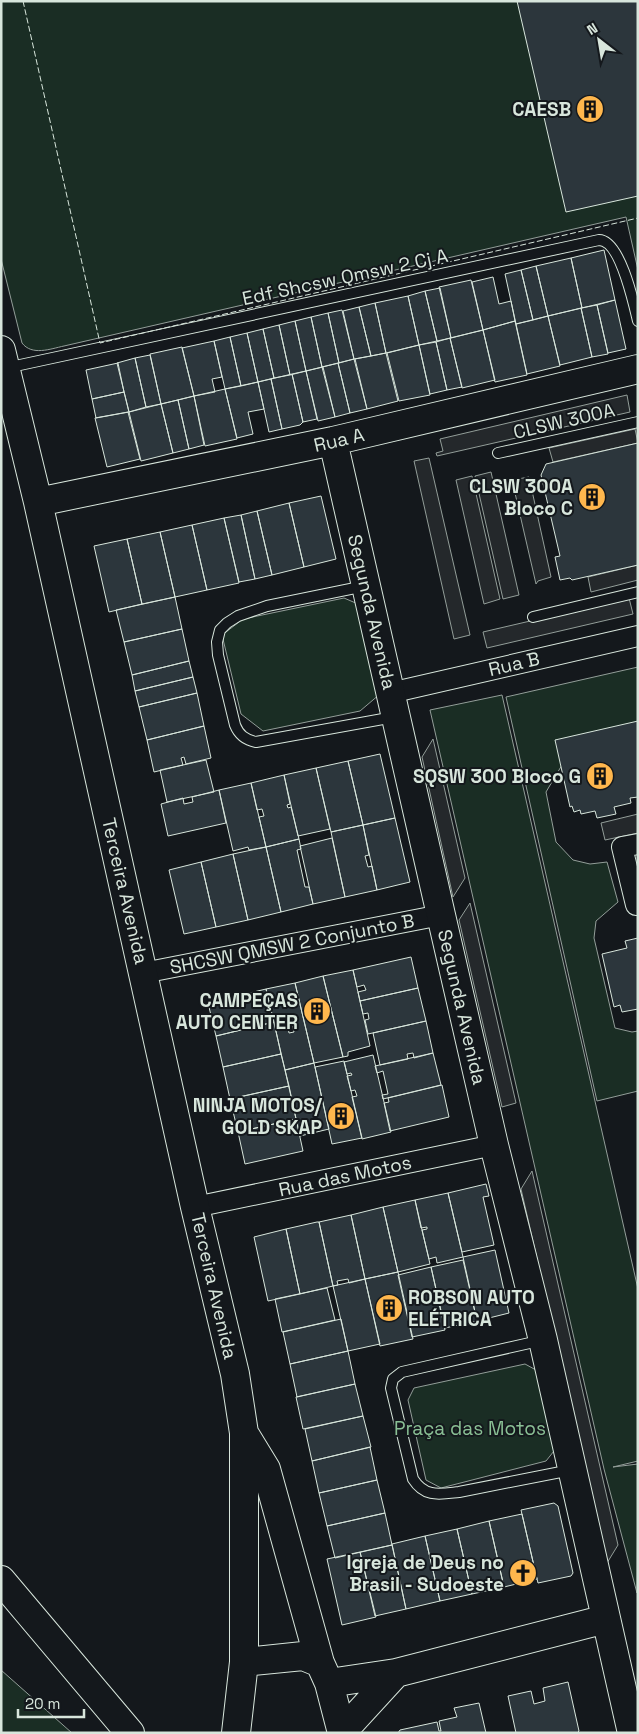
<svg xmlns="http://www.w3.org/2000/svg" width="639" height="1734" font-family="'Space Grotesk',sans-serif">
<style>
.green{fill:#1a2d24;stroke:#939e99}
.parking{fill:#24282b;stroke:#939e99}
.building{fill:#2c363c;stroke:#d8e6dc;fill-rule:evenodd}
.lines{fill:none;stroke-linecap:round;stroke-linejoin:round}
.lane-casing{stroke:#d8e6dc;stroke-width:12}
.street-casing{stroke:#d8e6dc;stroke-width:22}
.secondary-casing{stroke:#d8e6dc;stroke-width:30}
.lane{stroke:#14181c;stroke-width:10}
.street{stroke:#14181c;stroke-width:20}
.secondary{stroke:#14181c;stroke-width:28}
.fence{stroke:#d8e6dc;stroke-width:1;stroke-dasharray:6 2.5;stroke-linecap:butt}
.labels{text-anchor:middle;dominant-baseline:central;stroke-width:4;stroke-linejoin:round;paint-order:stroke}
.poi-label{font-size:19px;font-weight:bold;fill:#d8e6dc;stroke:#14181c;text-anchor:end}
.street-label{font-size:19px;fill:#d8e6dc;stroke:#14181c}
.park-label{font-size:19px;fill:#8ac095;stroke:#14181c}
</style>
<rect width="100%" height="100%" fill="#14181c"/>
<path class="green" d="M1,1h637v269l-12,-53 -562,129c-14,3 -32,10 -42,-3l-21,-84z
M344,598l14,6 22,90 -20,17 -97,20 -22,-17 -19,-79 21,-16z
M638,667v81l-76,17 -16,27 10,50 17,18 17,4 17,-2 11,40 -22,19 -2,17 21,90 17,4 6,-1v60l-41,10 -91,-404z
M502,695l136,594v172l-25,6 25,-3 -1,129 -33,-124 -174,-759z
M525,1364l11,6 18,81 -8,10 -105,27 -15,-8 -18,-80 6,-12z
M1,1670l71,63h-71z"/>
<path class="parking" d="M627,395l3,17 -193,44 -1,-3 7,-2 -3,-12z
M635,429l3,14 -85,19 -4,-14z
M429,458l41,177 -16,4 -40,-178z
M491,472l28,123 -16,4 -28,-123z
M472,476l28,123 -16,5 -28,-124z
M529,477l22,100 -13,4 -2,3 -24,-104z
M638,565v15l-47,12 -3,-15z
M629,598l4,16 -146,34 -4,-16z
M433,739l32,139 -12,19 -31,-140z
M638,814v19l-33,7 -4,-17z
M470,903l46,200 -14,4 -43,-187z
M532,1171l86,374 -11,18 -86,-374z"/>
<path class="building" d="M517,1h121v195l-72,16z
M604,250l11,50 -33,8 -11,-50z
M571,258l11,50 -34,8 -12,-50z
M536,266l12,50 -15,4 -12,-50z
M521,270l12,50 -17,4 -11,-50z
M493,277l6,27 12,-3 4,20 -32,9 -11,-48z
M471,280l12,50 -32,8 -12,-51z
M440,288l11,50 -14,3 -12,-50z
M425,291l12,50 -18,4 -11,-49z
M408,296l11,49 -33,8 -11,-50z
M615,300l11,49 -18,4 -11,-48z
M375,303l11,50 -15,3 -12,-49z
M597,305l11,49 -16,3 -11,-49z
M359,307l12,49 -17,3 -11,-48z
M581,308l11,49 -32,8 -12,-49z
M342,310l12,49 -15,4 -11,-50z
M328,313l11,50 -17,4 -11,-50z
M548,316l12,50 -33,8 -11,-50z
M311,317l11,50 -16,4 -11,-50z
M295,321l11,50 -16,4 -11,-50z
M515,321l12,54 -32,7 -12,-52z
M279,325l11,50 -16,3 -11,-49z
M263,329l11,49 -16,4 -11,-49z
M483,330l12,50 -33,8 -12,-50z
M247,333l11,49 -17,4 -11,-49z
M230,337l11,49 -16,3 -11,-48z
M450,338l12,49 -15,3 -11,-48z
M214,341l8,36 -10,2 3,13 -21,4 -12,-48z
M436,342l11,48 -17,4 -11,-49z
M419,345l11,50 -31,6 -12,-48z
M182,347l12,49 -33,8 -11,-50z
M386,353l12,48 -31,8 -12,-50z
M150,355l11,49 -15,3 -11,-49z
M135,358l11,49 -17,5 -12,-49z
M354,359l13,50 -17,4 -12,-50z
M118,363l6,29 -32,7 -6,-29z
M338,363l12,50 -15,4 -13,-50z
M323,367l12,50 -17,4 -12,-50z
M306,371l11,48 -14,3 -11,-48z
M292,374l11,48 -3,3 -18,4 -11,-50z
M271,379l11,50 -13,3 -11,-50z
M258,382l6,27 -16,3 5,22 -16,4 -12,-49z
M225,389l12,50 -32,7 -11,-50z
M124,392l5,20 -33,6 -4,-19z
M194,396l10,49 -15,4 -11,-49z
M178,400l11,49 -16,4 -12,-49z
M161,404l12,49 -32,8 -12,-49z
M128,412l12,47 -33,8 -12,-49z
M638,443v122l-66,15 -2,-2 -10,2 -5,-23 5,-1 -19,-81 5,-11z
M321,496l15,63 -32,8 -15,-64z
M289,503l15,64 -32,8 -15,-64z
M257,511l15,64 -17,4 -14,-64z
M241,515l14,64 -16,3 -15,-64z
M224,518l15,65 -32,7 -15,-65z
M192,525l15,65 -32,7 -15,-65z
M160,532l15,65 -33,7 -15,-65z
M127,539l15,65 -33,8 -15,-66z
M175,597l7,32 -58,13 -8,-32z
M182,629l7,32 -57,14 -8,-33z
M189,661l4,16 -58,14 -3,-16z
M193,677l4,16 -58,14 -4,-16z
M197,693l7,33 -57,14 -8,-33z
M638,721v76l-8,1 1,5 -17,4 2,7 -19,4 -2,-7 -14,3 -1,-4 -6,2 -2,-6 -2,1 -15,-67z
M204,726l7,32 -25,6 -2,-7 -3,1 2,7 -29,7 -7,-32z
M380,754l15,64 -32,7 -15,-64z
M206,760l8,32 -47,10 -7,-32z
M348,761l15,64 -32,7 -15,-64z
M316,768l14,61 -32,7 -14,-61z
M284,775l6,29 -3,1 1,3 3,-1 8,32 -33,8 -7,-30 5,-1 -2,-7 -5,1 -6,-27z
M251,783l15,64 -17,3 -1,-3 -15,4 -14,-61z
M219,790l7,33 -58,13 -7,-32 22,-6 1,6 9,-2 -1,-5z
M395,818l15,64 -33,8 -14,-65z
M363,825l6,30 -4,1 3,11 4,-1 5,24 -32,7 -14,-65z
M332,838l13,59 -32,7 -13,-58z
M299,839l2,10 -4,1 8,37h4l4,17 -32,8 -15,-65z
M266,847l15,65 -33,8 -15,-66z
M233,854l15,66 -32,7 -15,-65z
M201,862l15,65 -32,7 -15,-64z
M638,938v71l-16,3 -2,-7 -6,2 -12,-53 25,-6 -2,-7z
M411,957l7,31 -58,13 -2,-9 8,-2 -2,-5 -7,2 -4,-17z
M353,970l17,76 -22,6v4l-5,1 -20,-81z
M323,976l20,81 -29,6 -19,-80z
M295,983l19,80 -29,7 -19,-81zM291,1020l3,12 -5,1 -2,-12z
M418,988l8,33 -58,13 -3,-14 4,-1 -1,-6 -5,1 -3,-13z
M266,989l8,33 -58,14 -8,-33z
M426,1021l7,32 -19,5 -1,-5 -6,1 1,5 -28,6 -7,-32z
M274,1022l7,32 -58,13 -7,-31z
M433,1053l8,32 -58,14 -1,-4 6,-1 -5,-23 -6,2 -2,-7z
M281,1054l8,32 -59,13 -7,-32z
M373,1055l18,77 -29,7 -10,-42 5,-1 -2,-6 -4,1 -4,-15 5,-1 -1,-2 -4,1 -3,-12z
M344,1061l18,77 -30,6 -17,-77z
M314,1063l15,66 -29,7 -15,-66z
M442,1085l7,32 -59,14 -6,-28 5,-1 -1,-4z
M289,1086l7,33 -58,13 -8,-33z
M296,1119l7,32 -58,13 -7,-32z
M486,1184l3,12 -6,1 11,48 -32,7 -14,-59z
M448,1193l15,64 -26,6 -1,-6 -7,2 -7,-29 5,-1v-2l-6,1 -6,-28z
M415,1200l15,64 -32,8 -15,-65z
M383,1207l15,65 -33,7 -14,-64z
M351,1215l14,64 -16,4 -1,-4 -11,2 1,4 -5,1 -14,-64z
M317,1222h2l14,64 -33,8 -14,-65z
M286,1229l14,65 -32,7 -14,-64z
M495,1250l14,63 -32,8 -14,-64z
M463,1260l14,61 -32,7 -14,-61z
M431,1267l14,63 -33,7 -14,-62z
M398,1272l15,67 -33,7 -15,-67z
M365,1279l15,65 -32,7 -15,-65z
M327,1288l8,32 -53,12 -7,-33z
M341,1319l7,32 -58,13 -7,-32z
M348,1351l7,33 -58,13 -7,-33z
M355,1384l8,32 -60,13 -7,-32z
M363,1416l8,31 -59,14 -7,-32z
M370,1447l7,33 -58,13 -7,-32z
M377,1480l8,33 -58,13 -8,-33z
M554,1503l4,3 15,67 -2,3 -33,7 -17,-73z
M385,1513l7,32 -57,13 -8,-32z
M522,1514l15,65 -33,8 -15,-66z
M489,1521l15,66 -32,7 -15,-65z
M457,1529l15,65 -32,7 -15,-65z
M425,1536l15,65 -34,8 -14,-65z
M392,1545l14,64 -31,7 -15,-64z
M360,1552l16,65 -34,8 -15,-66z
M568,1682l11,49 -2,2h-61l-8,-37 23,-5 3,13 11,-3 -2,-13z
M479,1703l7,30h-88l2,-3 37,-8 2,9h2l-2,-10 18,-4 -3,-9z"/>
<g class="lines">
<g class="lane-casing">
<path id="lane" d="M6,368l593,-128c21,0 35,64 39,81
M498,453l140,-31
M365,586l-98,20 -29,10 -11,7 -7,7 -3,12 1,13 17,70c4,10 10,15 21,17l138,-25
M533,617l105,-25
M543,1340l-141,32 -9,7 -2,9 22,91c12,19 27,15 46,13l112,-22"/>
</g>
<g class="street-casing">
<path id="street" d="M390,693l248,-57
M638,844l-16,3 14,58h2
M143,973l298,-58
M195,1207l299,-62"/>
</g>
<g class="secondary-casing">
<path id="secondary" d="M1,350l37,152 157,705 40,167 9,59v229l-8,71
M333,441l108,474 53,230 49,195 89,393
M38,502l295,-61 305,-72
M244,1433l22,36 54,194 9,20 13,50
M1,1580l129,153
M244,1662l59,-6 17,7
M329,1683l67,-10 210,-54
M342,1732l54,-59"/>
</g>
<use href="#lane" class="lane"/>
<use href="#street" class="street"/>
<use href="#secondary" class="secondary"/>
<path class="fence" d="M23,1l77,342 538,-125"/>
</g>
<defs>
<g id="building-disc" transform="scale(1.4375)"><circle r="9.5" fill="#ffb74d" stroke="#14181c"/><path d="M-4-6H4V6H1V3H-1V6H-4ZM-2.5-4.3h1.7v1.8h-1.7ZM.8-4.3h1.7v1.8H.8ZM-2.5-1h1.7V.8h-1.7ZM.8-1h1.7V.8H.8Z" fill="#111"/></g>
<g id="church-disc" transform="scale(1.4375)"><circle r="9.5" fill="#ffb74d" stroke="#14181c"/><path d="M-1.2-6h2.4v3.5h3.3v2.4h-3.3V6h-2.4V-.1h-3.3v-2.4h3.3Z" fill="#111"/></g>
</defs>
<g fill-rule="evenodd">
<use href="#building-disc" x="590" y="109"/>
<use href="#building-disc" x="592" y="497"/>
<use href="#building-disc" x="600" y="776"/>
<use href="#building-disc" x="317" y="1011"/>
<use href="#building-disc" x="341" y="1116"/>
<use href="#building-disc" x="389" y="1308"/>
<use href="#church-disc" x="523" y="1573"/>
</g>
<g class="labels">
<g class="poi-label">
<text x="571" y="109">CAESB</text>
<text x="573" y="486">CLSW 300A<tspan x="573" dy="22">Bloco C</tspan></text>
<text x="581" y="776">SQSW 300 Bloco G</text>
<text x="298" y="1000">CAMPEÇAS<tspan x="298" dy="22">AUTO CENTER</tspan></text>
<text x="322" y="1105">NINJA MOTOS/<tspan x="322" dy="22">GOLD SKAP</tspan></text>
<text x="408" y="1297" text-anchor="start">ROBSON AUTO<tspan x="408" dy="22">ELÉTRICA</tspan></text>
<text x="504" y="1562">Igreja de Deus no<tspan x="504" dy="22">Brasil - Sudoeste</tspan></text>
</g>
<g class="street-label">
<text transform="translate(345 277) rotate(-12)">Edf Shcsw Qmsw 2 Cj A</text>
<text transform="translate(564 421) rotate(-13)">CLSW 300A</text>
<text transform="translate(339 440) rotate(-13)">Rua A</text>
<text transform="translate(372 612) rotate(77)">Segunda Avenida</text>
<text transform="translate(514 664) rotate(-13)">Rua B</text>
<text transform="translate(125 891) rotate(77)">Terceira Avenida</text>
<text transform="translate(292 944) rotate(-11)">SHCSW QMSW 2 Conjunto B</text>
<text transform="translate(462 1007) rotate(77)">Segunda Avenida</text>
<text transform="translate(345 1176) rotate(-12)">Rua das Motos</text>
<text transform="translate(214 1286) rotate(77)">Terceira Avenida</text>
</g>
<g class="park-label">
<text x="470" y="1428">Praça das Motos</text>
</g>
</g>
<rect width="639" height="1734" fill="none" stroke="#d8e6dc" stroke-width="5"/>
<g transform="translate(599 40) rotate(329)" stroke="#14181c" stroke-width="4" paint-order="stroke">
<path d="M0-4L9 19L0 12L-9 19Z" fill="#d8e6dc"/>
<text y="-8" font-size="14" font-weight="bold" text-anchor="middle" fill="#d8e6dc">N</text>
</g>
<path d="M18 1709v8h66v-8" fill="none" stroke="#d8e6dc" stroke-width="2.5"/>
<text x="25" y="1709" font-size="15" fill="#d8e6dc" stroke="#14181c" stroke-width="4" paint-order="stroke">20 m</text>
</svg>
